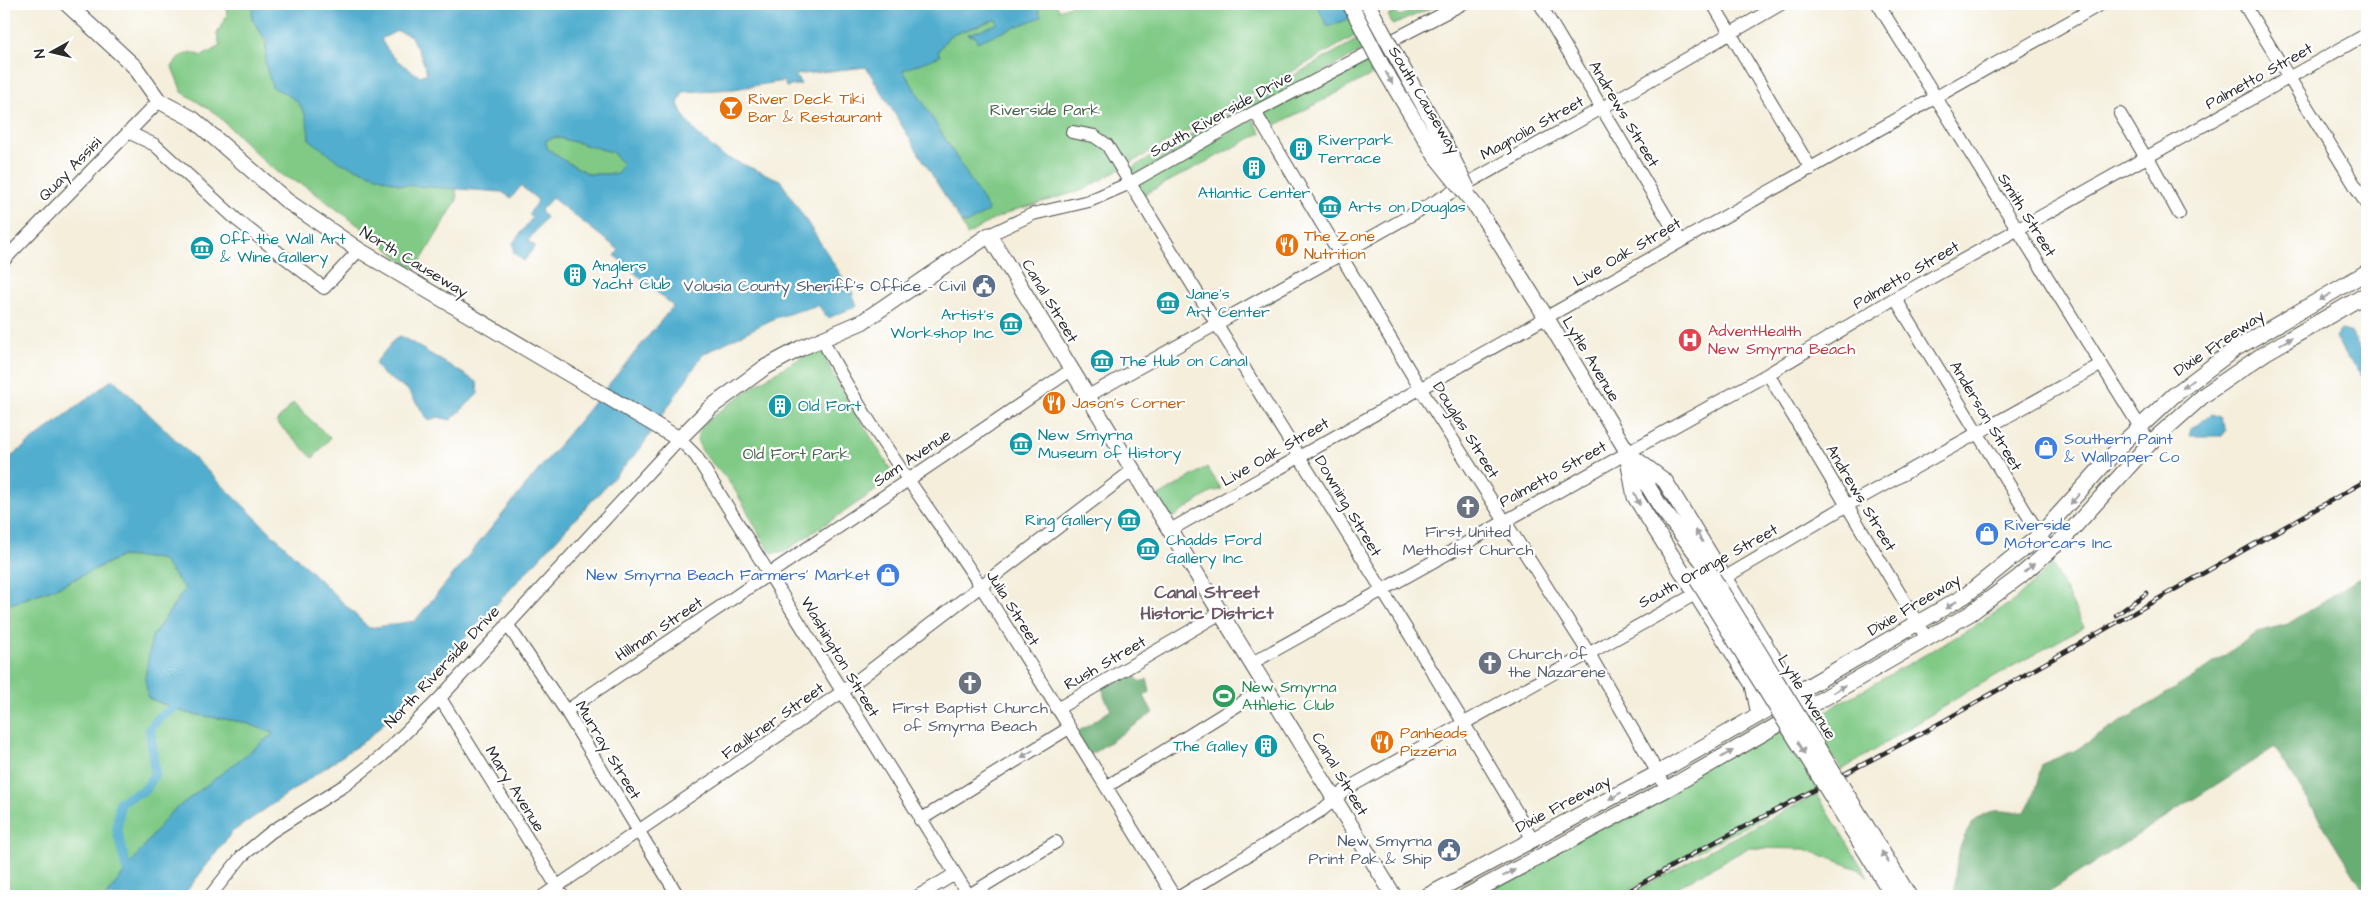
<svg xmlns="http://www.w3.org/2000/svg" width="2371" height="900" font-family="'Architects Daughter',sans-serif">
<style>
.green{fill:#80ca86;stroke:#567a58}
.forest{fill:#68ae73;stroke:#4a6c4f}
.water{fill:#51aecf;stroke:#3e6c7d;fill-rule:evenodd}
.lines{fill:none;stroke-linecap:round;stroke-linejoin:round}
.canal{stroke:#51aecf;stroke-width:10}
.minor-casing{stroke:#494845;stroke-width:14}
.major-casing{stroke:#494845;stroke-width:17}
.minor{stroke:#fff;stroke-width:12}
.major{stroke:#fff;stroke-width:15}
.rail-casing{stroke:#2b2b2b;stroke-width:4.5}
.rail{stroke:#fff;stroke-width:2.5;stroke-dasharray:8;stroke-linecap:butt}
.major-bridge-casing{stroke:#494845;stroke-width:17;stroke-linecap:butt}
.major-bridge{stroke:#fff;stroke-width:15}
.oneway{fill:#a0a0a0}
.labels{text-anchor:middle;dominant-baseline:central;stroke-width:4.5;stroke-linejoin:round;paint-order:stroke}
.street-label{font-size:16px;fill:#2b2b2b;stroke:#fff}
.food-label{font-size:16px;fill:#c56008;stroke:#fff;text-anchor:start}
.park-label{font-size:16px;fill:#49634b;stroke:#fff}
.culture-label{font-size:16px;fill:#0d838f;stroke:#fff;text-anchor:start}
.service-label{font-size:16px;fill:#4e5e75;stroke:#fff;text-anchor:end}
.health-label{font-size:16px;fill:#be3a42;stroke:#fff;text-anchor:start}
.shop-label{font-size:16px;fill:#366cbe;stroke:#fff;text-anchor:start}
.worship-label{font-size:16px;fill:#5b616d;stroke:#fff}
.leisure-label{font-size:16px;fill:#27864d;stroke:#fff;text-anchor:start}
.neighbourhood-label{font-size:18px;font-weight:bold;fill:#6c5863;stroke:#fff}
</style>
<rect width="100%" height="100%" fill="#fff"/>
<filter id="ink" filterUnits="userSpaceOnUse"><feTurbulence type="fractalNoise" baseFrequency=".02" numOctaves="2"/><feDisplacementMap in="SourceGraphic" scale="10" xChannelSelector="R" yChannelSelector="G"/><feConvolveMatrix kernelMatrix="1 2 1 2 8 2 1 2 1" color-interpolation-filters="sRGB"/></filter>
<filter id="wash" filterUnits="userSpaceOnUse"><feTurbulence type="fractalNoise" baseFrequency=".0096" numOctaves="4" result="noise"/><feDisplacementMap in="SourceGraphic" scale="20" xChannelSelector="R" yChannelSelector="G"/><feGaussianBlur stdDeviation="1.12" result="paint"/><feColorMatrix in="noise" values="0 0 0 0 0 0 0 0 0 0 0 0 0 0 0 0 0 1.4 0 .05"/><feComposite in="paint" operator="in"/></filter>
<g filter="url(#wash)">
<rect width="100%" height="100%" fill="#f4eedb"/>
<path class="green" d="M226,4h27l-1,15c14,17 15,23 13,44l29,34 14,21 1,21 147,48 1,13 -41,69 -16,-10 -22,-19 -71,-53 -24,-11 -15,-11 -53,-52 -33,-21 -10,-25 7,-10 12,-5 11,4 18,-10 -3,-12 10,-19z
M1037,4h19l3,6 16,-6h282l12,24 -286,162 -68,20 -23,10 -25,15 -6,-13 5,2 -64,-154 37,-14 -1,-5 11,-15 47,-17 2,5 -29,11 6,1 2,5z
M1428,4h12l-47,21 -5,-10 7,-2 5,3z
M1358,39l5,11 -231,127 -4,-7z
M1368,58l7,15 -105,55 -8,-14z
M1253,119l8,14 -118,62 -6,-10z
M556,137l56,15 11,12 -5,10h-29l-26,-14 -16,-12 -1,-8z
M815,352l8,1 10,22 59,97 -2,6 -6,7 -99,66 -12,2 -6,-5c-13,-23 -25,-50 -41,-70 -9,-11 -23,-21 -28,-36 -2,-4 0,-10 3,-14 15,-18 92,-70 114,-76z
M293,403l37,35 -17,20 -37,-36z
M1207,467l15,23 -9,1 -41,27 -6,-3 -12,-16z
M122,556l39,3 25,30 -34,48 -4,61 38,15 57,9 32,11c-59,48 -121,105 -169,163h-102v-290l54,-19z
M2052,564l32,63 -109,60 -133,83 -32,-50 155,-88 50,-32z
M1782,722l43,64 -127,65 -78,45h-154z
M1817,794l51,83 -10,-8 -53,-20 -57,-1 -87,48h-34l73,-41z"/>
<path class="forest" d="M2367,573v323l-92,-149 -233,149h-87c-2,-26 5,-80 39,-85 8,-1 21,2 31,1l8,-15 9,-33 32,-13 124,-77 60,-42 30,-8z
M1129,667l11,16 7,-4 3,13 -6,4 9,17 -66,44 -14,-22 38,-25 -7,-14 -2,-13z"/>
<path class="water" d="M253,4h784l4,13 -64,25 -2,-6 -7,-2 29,-10 -1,-5 -47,17 -11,15 2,5 -37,14 85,139 -1,3 -21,12 -5,-2 -95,-155 -71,8 6,9 -15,3 -2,-6 -50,8 -51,3 -5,12 8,16 13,16 24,20 57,24 72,112 5,14 -29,12 -10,-13 -43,13 -72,36 -63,95 -211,228 -59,60 -138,95 -49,64h-77l63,-82 105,-81 -31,-11 -57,-9 -38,-15 -3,-21 7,-40 33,-48 -24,-30 -39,-3 -64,31 -54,19v-144l109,-83 256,249 46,-7 258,-315 -58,-50 4,-6 -67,-52 -12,13 6,6 -18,24 7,5 -11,15 -10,-8 -1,-10 19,-25 -3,-4 9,-14 -17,-14 -10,12 -9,-6 -101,-7 -62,-23 -30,-23c-2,-32 -9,-39 -37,-52l-7,-24 2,-21 -15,-23zM397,31l13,4 12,23 5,15 -7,3c-16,-9 -31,-20 -39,-37zM556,137l56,15 11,12 -6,10h-28l-26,-14 -16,-12 -1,-8z
M1316,4h68l-56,23z
M2341,330l9,2 17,26v23l-23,-27 -9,-18z
M401,336l76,46 1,12 -27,26 -13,-3 -9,4 -22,-32 -25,-15 -7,-11 19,-23z
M2212,414l8,3 6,14 -4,5h-33l2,-7z"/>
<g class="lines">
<path class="canal" d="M127,870l-10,-40 3,-28 26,-13 9,-16 -5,-44 11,-13 13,-8"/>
</g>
</g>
<g filter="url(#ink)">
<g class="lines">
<g class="minor-casing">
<path id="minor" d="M1540,4l140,236
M1713,4l98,165
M1878,4l272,439
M2244,4l123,201
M1255,112l165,276 168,264 79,137
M2120,114l26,44
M128,132l27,13 82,75 87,68 35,-38
M1072,132l22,4 13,9c140,233 289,460 426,695
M2148,157l31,57
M989,235l44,-21 56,-13 41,-18 125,-71 207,-108
M4,260l155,-159
M1895,298l154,252
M822,339c45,89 106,166 160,249 65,102 128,206 192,308
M1768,374l159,265
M1088,396l514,-288 179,-104
M1170,530l931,-526
M507,624l59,87 112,185
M1252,663l516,-289 127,-76 472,-264
M440,698l123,198
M1057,709l164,-96
M566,711l505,-341
M1106,787l161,-100
M920,820l149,-92
M969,895l87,-53
M210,896l32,-40 29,-24 74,-47 37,-29 58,-58 239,-259 17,17 273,440
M543,896l299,-204 291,-222
M918,896l37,-22
M1181,896l141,-86 26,-22 376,-210 122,-72 254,-141"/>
</g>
<g class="major-casing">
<path id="major" d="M67,4l68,63 24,34 34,18 94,82 72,49 320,189 32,-32 53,-39 37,-20 61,-26 127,-87 405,661
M1478,209l68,108 114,189 45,59
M1633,457l32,24 131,214 2,8
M1628,460l7,37 118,188 6,30
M1862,819l47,77
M1850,826l43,70
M1427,896l231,-123 308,-178 74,-60 86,-95 48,-45 61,-46 132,-77
M1466,896l201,-107 304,-176 48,-36 48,-42 83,-92 54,-48 61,-42 102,-59"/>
</g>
<use href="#minor" class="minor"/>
<use href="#major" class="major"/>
<g class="rail-casing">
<path id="rail" d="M2116,615l31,-22
M1620,896l78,-45 228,-120 441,-251"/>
</g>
<use href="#rail" class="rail"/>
<g class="major-bridge-casing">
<path id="major-bridge" d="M1350,4l31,60 55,93 42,52
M1368,4c31,62 70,121 99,184
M1705,565l157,254
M1693,573l157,253"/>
</g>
<use href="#major-bridge" class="major-bridge"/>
</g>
<defs><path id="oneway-solid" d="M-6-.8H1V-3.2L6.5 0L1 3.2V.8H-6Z" transform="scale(1.25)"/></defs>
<g class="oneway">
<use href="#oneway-solid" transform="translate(1389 78) rotate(61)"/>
<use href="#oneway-solid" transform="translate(2325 297) rotate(150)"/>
<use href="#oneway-solid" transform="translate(2286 341) rotate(-30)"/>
<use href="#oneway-solid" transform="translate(2188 384) rotate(142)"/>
<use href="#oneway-solid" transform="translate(1637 499) rotate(66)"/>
<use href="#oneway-solid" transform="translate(2075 499) rotate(132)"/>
<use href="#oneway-solid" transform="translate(1699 536) rotate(-121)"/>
<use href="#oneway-solid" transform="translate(2029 568) rotate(-40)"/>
<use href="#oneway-solid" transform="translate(1951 605) rotate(147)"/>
<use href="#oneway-solid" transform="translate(1839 689) rotate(-30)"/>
<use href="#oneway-solid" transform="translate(1801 748) rotate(58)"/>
<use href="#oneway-solid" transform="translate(1027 754) rotate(148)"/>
<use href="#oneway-solid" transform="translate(1727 754) rotate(-30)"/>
<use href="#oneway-solid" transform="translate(1615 796) rotate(152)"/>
<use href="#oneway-solid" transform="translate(1885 857) rotate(-122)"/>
<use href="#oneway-solid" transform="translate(1509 873) rotate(-28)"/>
</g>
</g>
<defs>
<g id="bar-disc" transform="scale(1.25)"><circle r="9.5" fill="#e8710a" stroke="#fff"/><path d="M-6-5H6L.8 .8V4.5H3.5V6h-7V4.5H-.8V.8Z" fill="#fff"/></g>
<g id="building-disc" transform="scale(1.25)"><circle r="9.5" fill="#0f9aa8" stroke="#fff"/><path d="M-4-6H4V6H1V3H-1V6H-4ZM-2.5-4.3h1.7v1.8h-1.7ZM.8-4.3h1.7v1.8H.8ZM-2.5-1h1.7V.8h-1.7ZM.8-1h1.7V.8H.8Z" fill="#fff"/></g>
<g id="museum-disc" transform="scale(1.25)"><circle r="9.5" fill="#0f9aa8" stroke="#fff"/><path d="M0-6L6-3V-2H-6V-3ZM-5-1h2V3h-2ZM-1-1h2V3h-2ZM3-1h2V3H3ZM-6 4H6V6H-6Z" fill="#fff"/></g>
<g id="restaurant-disc" transform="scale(1.25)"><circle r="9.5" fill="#e8710a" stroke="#fff"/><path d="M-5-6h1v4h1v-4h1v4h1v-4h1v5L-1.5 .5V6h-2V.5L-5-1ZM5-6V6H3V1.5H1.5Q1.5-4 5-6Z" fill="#fff"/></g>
<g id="civic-disc" transform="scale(1.25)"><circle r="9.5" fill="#5c6f8a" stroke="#fff"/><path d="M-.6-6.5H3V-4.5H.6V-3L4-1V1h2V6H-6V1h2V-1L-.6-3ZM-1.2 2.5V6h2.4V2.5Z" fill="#fff"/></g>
<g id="hospital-disc" transform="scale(1.25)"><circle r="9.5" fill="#e0444e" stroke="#fff"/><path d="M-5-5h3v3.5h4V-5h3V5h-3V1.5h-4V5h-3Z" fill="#fff"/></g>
<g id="shop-disc" transform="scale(1.25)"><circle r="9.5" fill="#3f7fe0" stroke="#fff"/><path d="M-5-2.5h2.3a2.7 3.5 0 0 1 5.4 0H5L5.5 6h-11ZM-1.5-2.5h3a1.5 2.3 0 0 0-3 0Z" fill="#fff"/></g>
<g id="church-disc" transform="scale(1.25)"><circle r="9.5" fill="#6b7280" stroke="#fff"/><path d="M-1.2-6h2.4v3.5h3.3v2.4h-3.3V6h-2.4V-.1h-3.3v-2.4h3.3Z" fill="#fff"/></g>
<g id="stadium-disc" transform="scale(1.25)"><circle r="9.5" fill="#2e9e5b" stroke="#fff"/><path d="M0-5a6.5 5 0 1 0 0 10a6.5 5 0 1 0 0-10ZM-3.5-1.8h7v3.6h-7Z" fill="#fff"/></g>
</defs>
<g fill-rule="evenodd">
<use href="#bar-disc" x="731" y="108"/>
<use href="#building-disc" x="1301" y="149"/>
<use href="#building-disc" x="1254" y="168"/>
<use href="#museum-disc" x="1330" y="207"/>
<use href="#restaurant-disc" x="1287" y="245"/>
<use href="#museum-disc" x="202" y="248"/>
<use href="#building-disc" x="575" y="275"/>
<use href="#civic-disc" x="984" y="286"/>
<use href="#museum-disc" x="1168" y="303"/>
<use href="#museum-disc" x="1011" y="324"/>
<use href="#hospital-disc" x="1690" y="340"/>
<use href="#museum-disc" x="1102" y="361"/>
<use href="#restaurant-disc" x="1054" y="403"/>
<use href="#building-disc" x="780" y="406"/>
<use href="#museum-disc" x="1021" y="444"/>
<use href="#shop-disc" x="2046" y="448"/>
<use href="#church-disc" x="1468" y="507"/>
<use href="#museum-disc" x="1129" y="520"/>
<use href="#shop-disc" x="1987" y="534"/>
<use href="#museum-disc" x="1148" y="549"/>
<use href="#shop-disc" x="888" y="575"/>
<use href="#church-disc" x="1490" y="663"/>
<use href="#church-disc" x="970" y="683"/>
<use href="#stadium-disc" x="1224" y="696"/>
<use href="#restaurant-disc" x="1382" y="742"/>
<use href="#building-disc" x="1266" y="746"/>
<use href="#civic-disc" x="1449" y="850"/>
</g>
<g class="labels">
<g class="street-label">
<text transform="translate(2259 76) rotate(-29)">Palmetto Street</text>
<text transform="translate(1424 100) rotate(59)">South Causeway</text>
<text transform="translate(1221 114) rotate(-29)">South Riverside Drive</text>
<text transform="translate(1624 114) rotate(59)">Andrews Street</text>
<text transform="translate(1532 128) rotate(-29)">Magnolia Street</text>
<text transform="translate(70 169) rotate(-46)">Quay Assisi</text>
<text transform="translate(2027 215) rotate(58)">Smith Street</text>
<text transform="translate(1627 252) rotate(-30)">Live Oak Street</text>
<text transform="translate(414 262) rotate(31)">North Causeway</text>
<text transform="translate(1906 275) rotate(-30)">Palmetto Street</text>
<text transform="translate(1050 301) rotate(59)">Canal Street</text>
<text transform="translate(2219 343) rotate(-34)">Dixie Freeway</text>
<text transform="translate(1591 359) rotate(59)">Lytle Avenue</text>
<text transform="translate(1986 416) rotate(59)">Anderson Street</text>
<text transform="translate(1466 430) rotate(58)">Douglas Street</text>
<text transform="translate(1275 452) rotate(-30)">Live Oak Street</text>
<text transform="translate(912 458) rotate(-34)">Sam Avenue</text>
<text transform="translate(1553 474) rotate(-29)">Palmetto Street</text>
<text transform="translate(1861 498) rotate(59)">Andrews Street</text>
<text transform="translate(1348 506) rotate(59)">Downing Street</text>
<text transform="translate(1708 566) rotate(-29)">South Orange Street</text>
<text transform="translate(1914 605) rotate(-31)">Dixie Freeway</text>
<text transform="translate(1013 608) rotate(58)">Julia Street</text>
<text transform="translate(659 629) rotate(-34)">Hillman Street</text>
<text transform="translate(840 657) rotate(59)">Washington Street</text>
<text transform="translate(1105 663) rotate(-30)">Rush Street</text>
<text transform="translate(442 667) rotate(-47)">North Riverside Drive</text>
<text transform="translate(1807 697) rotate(58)">Lytle Avenue</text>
<text transform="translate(773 721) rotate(-35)">Faulkner Street</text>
<text transform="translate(608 750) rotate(59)">Murray Street</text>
<text transform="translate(1340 774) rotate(59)">Canal Street</text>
<text transform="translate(515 789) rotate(58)">Mary Avenue</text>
<text transform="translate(1563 804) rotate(-28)">Dixie Freeway</text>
</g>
<g class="food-label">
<text x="748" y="99">River Deck Tiki<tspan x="748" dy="18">Bar &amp; Restaurant</tspan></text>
<text x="1304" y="236">The Zone<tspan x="1304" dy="18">Nutrition</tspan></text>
<text x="1072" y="403">Jason's Corner</text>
<text x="1400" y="733">Panheads<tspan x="1400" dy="18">Pizzeria</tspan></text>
</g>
<g class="park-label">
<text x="1045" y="110">Riverside Park</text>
<text x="796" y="454">Old Fort Park</text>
</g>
<g class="culture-label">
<text x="1318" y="140">Riverpark<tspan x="1318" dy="18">Terrace</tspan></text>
<text x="1254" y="193" text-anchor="middle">Atlantic Center</text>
<text x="1348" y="207">Arts on Douglas</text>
<text x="220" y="239">Off the Wall Art<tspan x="220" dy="18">&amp; Wine Gallery</tspan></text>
<text x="592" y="266">Anglers<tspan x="592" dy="18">Yacht Club</tspan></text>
<text x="1186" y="294">Jane's<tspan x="1186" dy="18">Art Center</tspan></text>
<text x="994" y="315" text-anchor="end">Artist's<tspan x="994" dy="18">Workshop Inc</tspan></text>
<text x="1120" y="361">The Hub on Canal</text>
<text x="798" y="406">Old Fort</text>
<text x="1038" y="435">New Smyrna<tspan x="1038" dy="18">Museum of History</tspan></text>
<text x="1112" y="520" text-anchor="end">Ring Gallery</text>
<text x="1166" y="540">Chadds Ford<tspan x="1166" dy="18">Gallery Inc</tspan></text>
<text x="1248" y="746" text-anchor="end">The Galley</text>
</g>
<g class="service-label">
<text x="966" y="286">Volusia County Sheriff's Office - Civil</text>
<text x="1432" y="841">New Smyrna<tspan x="1432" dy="18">Print Pak &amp; Ship</tspan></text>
</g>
<g class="health-label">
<text x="1708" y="331">AdventHealth<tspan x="1708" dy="18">New Smyrna Beach</tspan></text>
</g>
<g class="shop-label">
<text x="2064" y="439">Southern Paint<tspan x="2064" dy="18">&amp; Wallpaper Co</tspan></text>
<text x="2004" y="525">Riverside<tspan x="2004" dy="18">Motorcars Inc</tspan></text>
<text x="870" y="575" text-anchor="end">New Smyrna Beach Farmers' Market</text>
</g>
<g class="worship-label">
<text x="1468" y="532">First United<tspan x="1468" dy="18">Methodist Church</tspan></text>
<text x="1508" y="654" text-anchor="start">Church of<tspan x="1508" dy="18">the Nazarene</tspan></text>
<text x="970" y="708">First Baptist Church<tspan x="970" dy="18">of Smyrna Beach</tspan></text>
</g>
<g class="leisure-label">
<text x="1242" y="687">New Smyrna<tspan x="1242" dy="18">Athletic Club</tspan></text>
</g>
<g class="neighbourhood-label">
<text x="1207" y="592">Canal Street<tspan x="1207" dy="21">Historic District</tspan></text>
</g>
</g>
<rect width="2371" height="900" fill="none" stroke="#fff" stroke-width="20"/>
<g transform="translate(52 52) rotate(262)" stroke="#ffffff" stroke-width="4" paint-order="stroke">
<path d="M0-4L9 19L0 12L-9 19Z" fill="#2b2b2b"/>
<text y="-8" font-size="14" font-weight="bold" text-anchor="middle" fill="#2b2b2b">N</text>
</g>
</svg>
